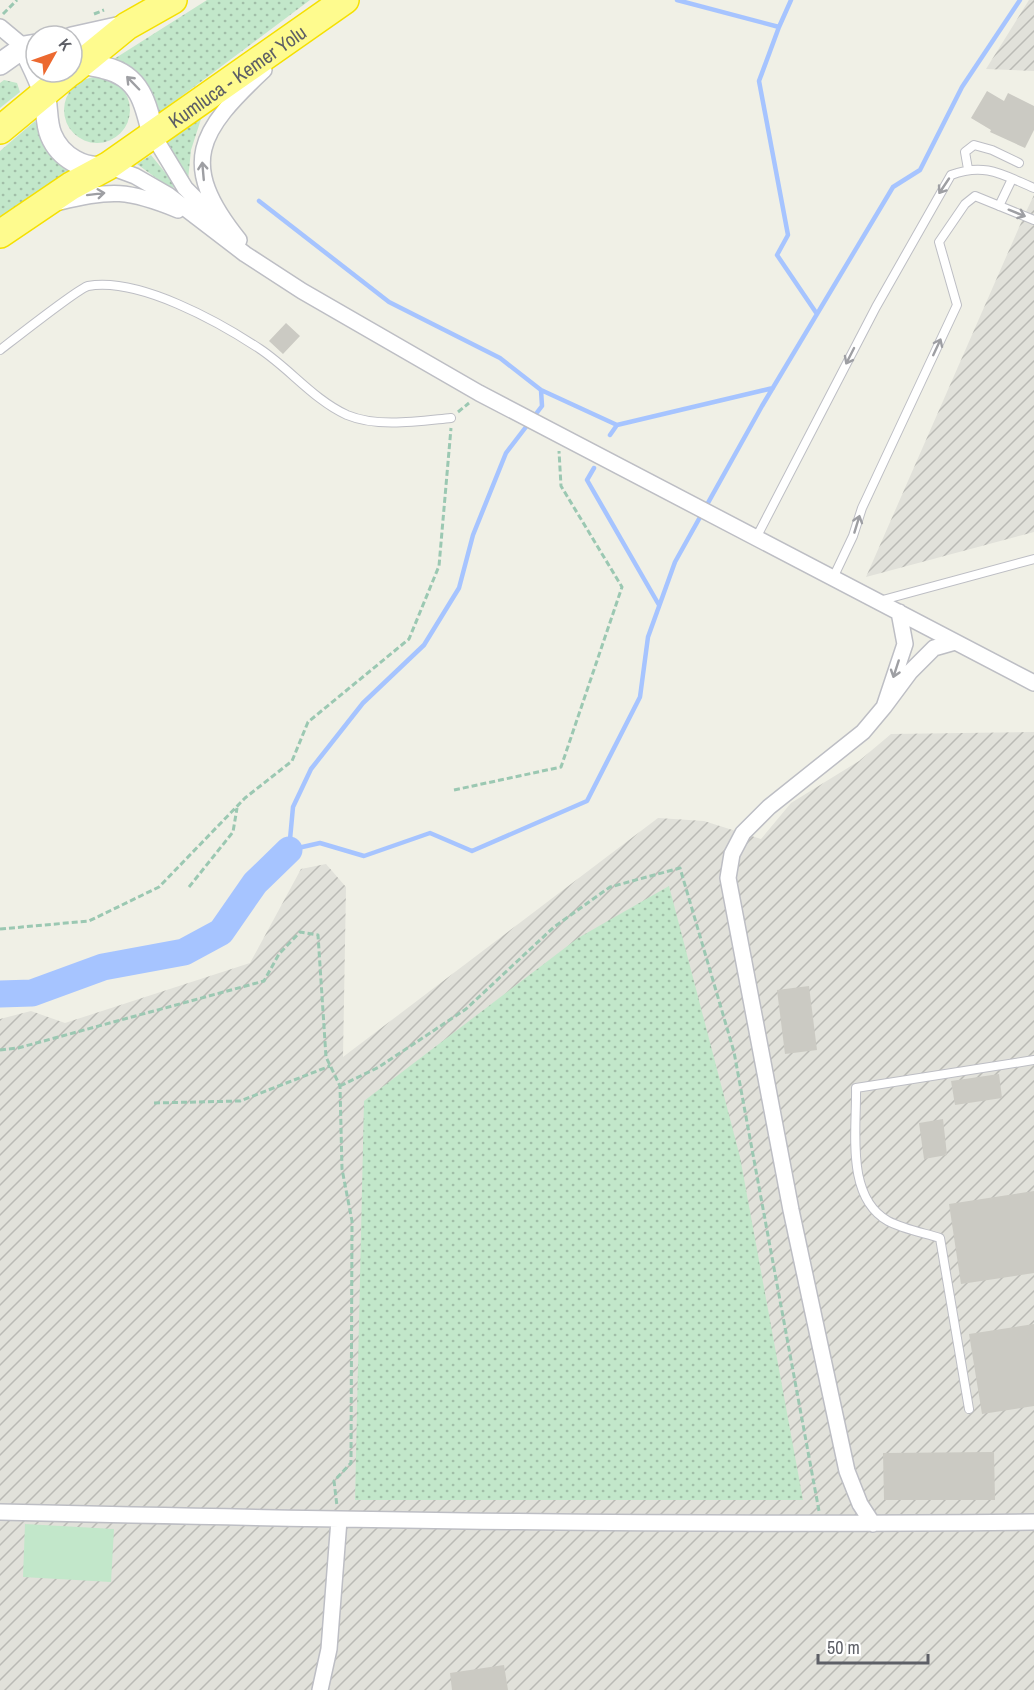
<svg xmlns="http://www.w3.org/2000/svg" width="1034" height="1690" font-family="'Archivo Narrow',sans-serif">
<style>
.industrial{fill:url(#industrial-furrows)}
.grass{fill:url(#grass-dots)}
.park{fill:#c2e7ca}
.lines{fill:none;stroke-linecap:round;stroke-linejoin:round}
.stream{stroke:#a6c4ff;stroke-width:4.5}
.river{stroke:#a6c4ff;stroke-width:27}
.building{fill:#cbcac3}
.lane-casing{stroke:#bdbec4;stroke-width:10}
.street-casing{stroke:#bdbec4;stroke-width:18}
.secondary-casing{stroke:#bebfc6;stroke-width:24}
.highway-casing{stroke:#f5e000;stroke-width:30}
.path{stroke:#9bc8b2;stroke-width:3;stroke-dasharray:6 3;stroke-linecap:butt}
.lane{stroke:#fff;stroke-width:8}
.street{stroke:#fff;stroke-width:15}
.secondary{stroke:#fff;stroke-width:21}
.highway{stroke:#fefb8e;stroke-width:27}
.oneway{stroke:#9e9fa3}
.labels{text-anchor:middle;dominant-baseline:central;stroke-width:6;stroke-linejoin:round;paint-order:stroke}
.street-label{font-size:20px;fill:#5d5f66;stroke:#fff}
</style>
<defs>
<pattern id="industrial-furrows" width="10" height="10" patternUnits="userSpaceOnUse" patternTransform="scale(1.5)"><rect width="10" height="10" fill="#e1e1da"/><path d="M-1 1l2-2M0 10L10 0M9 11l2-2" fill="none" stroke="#babab5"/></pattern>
<pattern id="grass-dots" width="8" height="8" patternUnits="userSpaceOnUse" patternTransform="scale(1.5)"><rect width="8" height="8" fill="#c2e7ca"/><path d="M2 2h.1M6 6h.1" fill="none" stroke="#a1bea8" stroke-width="1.8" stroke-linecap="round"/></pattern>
</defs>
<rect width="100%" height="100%" fill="#f0f0e6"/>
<path class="industrial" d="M1029,0h5v71l-48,-2z
M1034,195v337l-168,45 158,-361z
M1034,732v958h-1034v-671l31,-8 34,12 185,-60 51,-94 25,-5 20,23 -3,170 315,-239 46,3 57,18 30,-36 68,-42 32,-27z"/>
<path class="grass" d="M207,0h103l-151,113c-12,-27 -19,-39 -45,-54z
M64 110a33 33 0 1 1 66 0a33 33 0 1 1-66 0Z
M4,80l13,3 3,9 -20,16v-25z
M202,116l-11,34 -3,30 -23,-36z
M35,121c9,23 17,36 38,50l-73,47v-67z
M151,155l25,31 -5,3 -34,-25z
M669,886l71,271 63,343h-448l9,-399 214,-163z"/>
<path class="park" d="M25,1524l89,5 -3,53 -88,-5z"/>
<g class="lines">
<path class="stream" d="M677,0l102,27 -20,54 29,154 -11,20 40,59
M779,27l12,-27
M259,201l130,101 111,56 41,32 1,16 -36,47 -33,82 -14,53 -35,57 -61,58 -52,66 -18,38 -4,43 31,-7 44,13 66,-23 42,18 115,-50 53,-104 8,-60 27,-75 87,-156 131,-219 27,-17 42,-83 58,-87
M541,390l76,35
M610,435l7,-10 156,-37
M594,468l-7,12 72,125"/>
<path class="river" d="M0,994l32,-1 71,-26 81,-15 37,-20 34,-49 34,-33"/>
</g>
<path class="building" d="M987,91l17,10 4,-8 26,13v24l-9,18 -35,-16 1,-2 -20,-12z
M286,323l14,13 -17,18 -14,-13z
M809,986l8,64 -32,4 -8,-64z
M999,1074l3,24 -47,7 -4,-24z
M943,1119l4,36 -23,4 -5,-36z
M1034,1191v82l-73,11 -12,-80z
M1034,1324v82l-52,8 -13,-80z
M994,1452l1,48h-111l-1,-47z
M504,1665l4,25h-56l-2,-17z"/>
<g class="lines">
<g class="lane-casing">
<path id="lane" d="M968,169l-3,-17 9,-7 18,5 27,13
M999,206l13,-27
M0,350c13,-10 79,-62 88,-64 51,-9 131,36 172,63 30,20 54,51 87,66 31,13 73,6 104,3
M756,538l120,-231 75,-132c34,-13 52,0 83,13
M833,578l20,-42 9,-28 95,-203 -18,-63 26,-38 10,-8 59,24
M879,601l155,-42
M969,1409l-29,-171c-16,-5 -37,-9 -52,-17 -43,-24 -31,-92 -32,-133l178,-28"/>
</g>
<g class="street-casing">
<path id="street" d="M0,27l24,20
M153,135l32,53 30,30
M108,166l27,10 33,19 77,59 57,37 177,102 555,290
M60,202c51,-13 69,-12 118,8
M239,240c-62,-77 -40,-109 25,-170
M899,612l6,32 -21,63 26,-35 24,-24 21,-6
M0,1512c345,8 689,14 1034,10
M873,1524l-13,-20 -13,-33 -56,-261 -63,-332 4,-24 11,-21 26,-26 94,-75 21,-25
M320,1690l9,-41 10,-129"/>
</g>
<g class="secondary-casing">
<path id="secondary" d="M72,38l54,-12
M24,47c6,14 14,28 19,43 5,14 2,31 8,45 9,22 34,37 57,31
M73,61c11,3 21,4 32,7 35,8 41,36 48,67
M0,64l24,-17 12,-2"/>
</g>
<g class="highway-casing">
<g id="highway">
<path d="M72,71l55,-45 46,-26"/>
<path d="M0,130l70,-58"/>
<path id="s1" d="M0,234l71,-48 37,-20 237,-166"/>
</g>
</g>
<path class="path" d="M3,14l14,-14
M94,14l10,-4
M458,412l11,-9
M454,790l107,-23 61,-180 -61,-101 -2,-35
M189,887l44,-55 4,-24
M0,929l89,-8 70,-34 86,-89 47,-37 16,-39 101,-83 30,-73 12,-138
M0,1050l18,-2 246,-67 15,-27 21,-22 18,3 8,122 14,29 2,83 10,52 -1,242 -17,18 3,25
M340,1086l39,-19 87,-58 88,-82 56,-40 70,-19 54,184 85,459
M154,1103l86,-2 90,-35"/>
<use href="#lane" class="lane"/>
<use href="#street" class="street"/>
<use href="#secondary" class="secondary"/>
<use href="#highway" class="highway"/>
</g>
<defs><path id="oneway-shaft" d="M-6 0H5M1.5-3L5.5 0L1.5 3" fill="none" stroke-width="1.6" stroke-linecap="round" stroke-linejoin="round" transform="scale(1.5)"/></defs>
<g class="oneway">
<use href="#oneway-shaft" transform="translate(133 83) rotate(-134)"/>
<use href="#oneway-shaft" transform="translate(203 171) rotate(-95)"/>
<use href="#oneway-shaft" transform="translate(944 186) rotate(124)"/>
<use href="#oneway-shaft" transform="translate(96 194) rotate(-7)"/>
<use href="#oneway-shaft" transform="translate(1017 213) rotate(22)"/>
<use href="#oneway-shaft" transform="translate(937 347) rotate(-65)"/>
<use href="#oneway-shaft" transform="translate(850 356) rotate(117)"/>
<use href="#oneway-shaft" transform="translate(857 524) rotate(-73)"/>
<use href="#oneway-shaft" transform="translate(896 669) rotate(108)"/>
</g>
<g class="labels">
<g class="street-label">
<text stroke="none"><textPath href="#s1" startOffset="285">Kumluca - Kemer Yolu</textPath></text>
</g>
</g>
<g transform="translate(54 54) rotate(50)"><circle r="28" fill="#ffffff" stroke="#bebfc2" stroke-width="1.5"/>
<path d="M0-4.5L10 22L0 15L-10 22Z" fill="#ec6930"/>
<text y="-9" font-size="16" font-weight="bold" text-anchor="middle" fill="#5d5f66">K</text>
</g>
<path d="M818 1654v9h110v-9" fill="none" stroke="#5d5f66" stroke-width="3"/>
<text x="827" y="1654" font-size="18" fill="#5d5f66" stroke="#ffffff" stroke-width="4.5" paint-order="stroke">50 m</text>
</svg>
